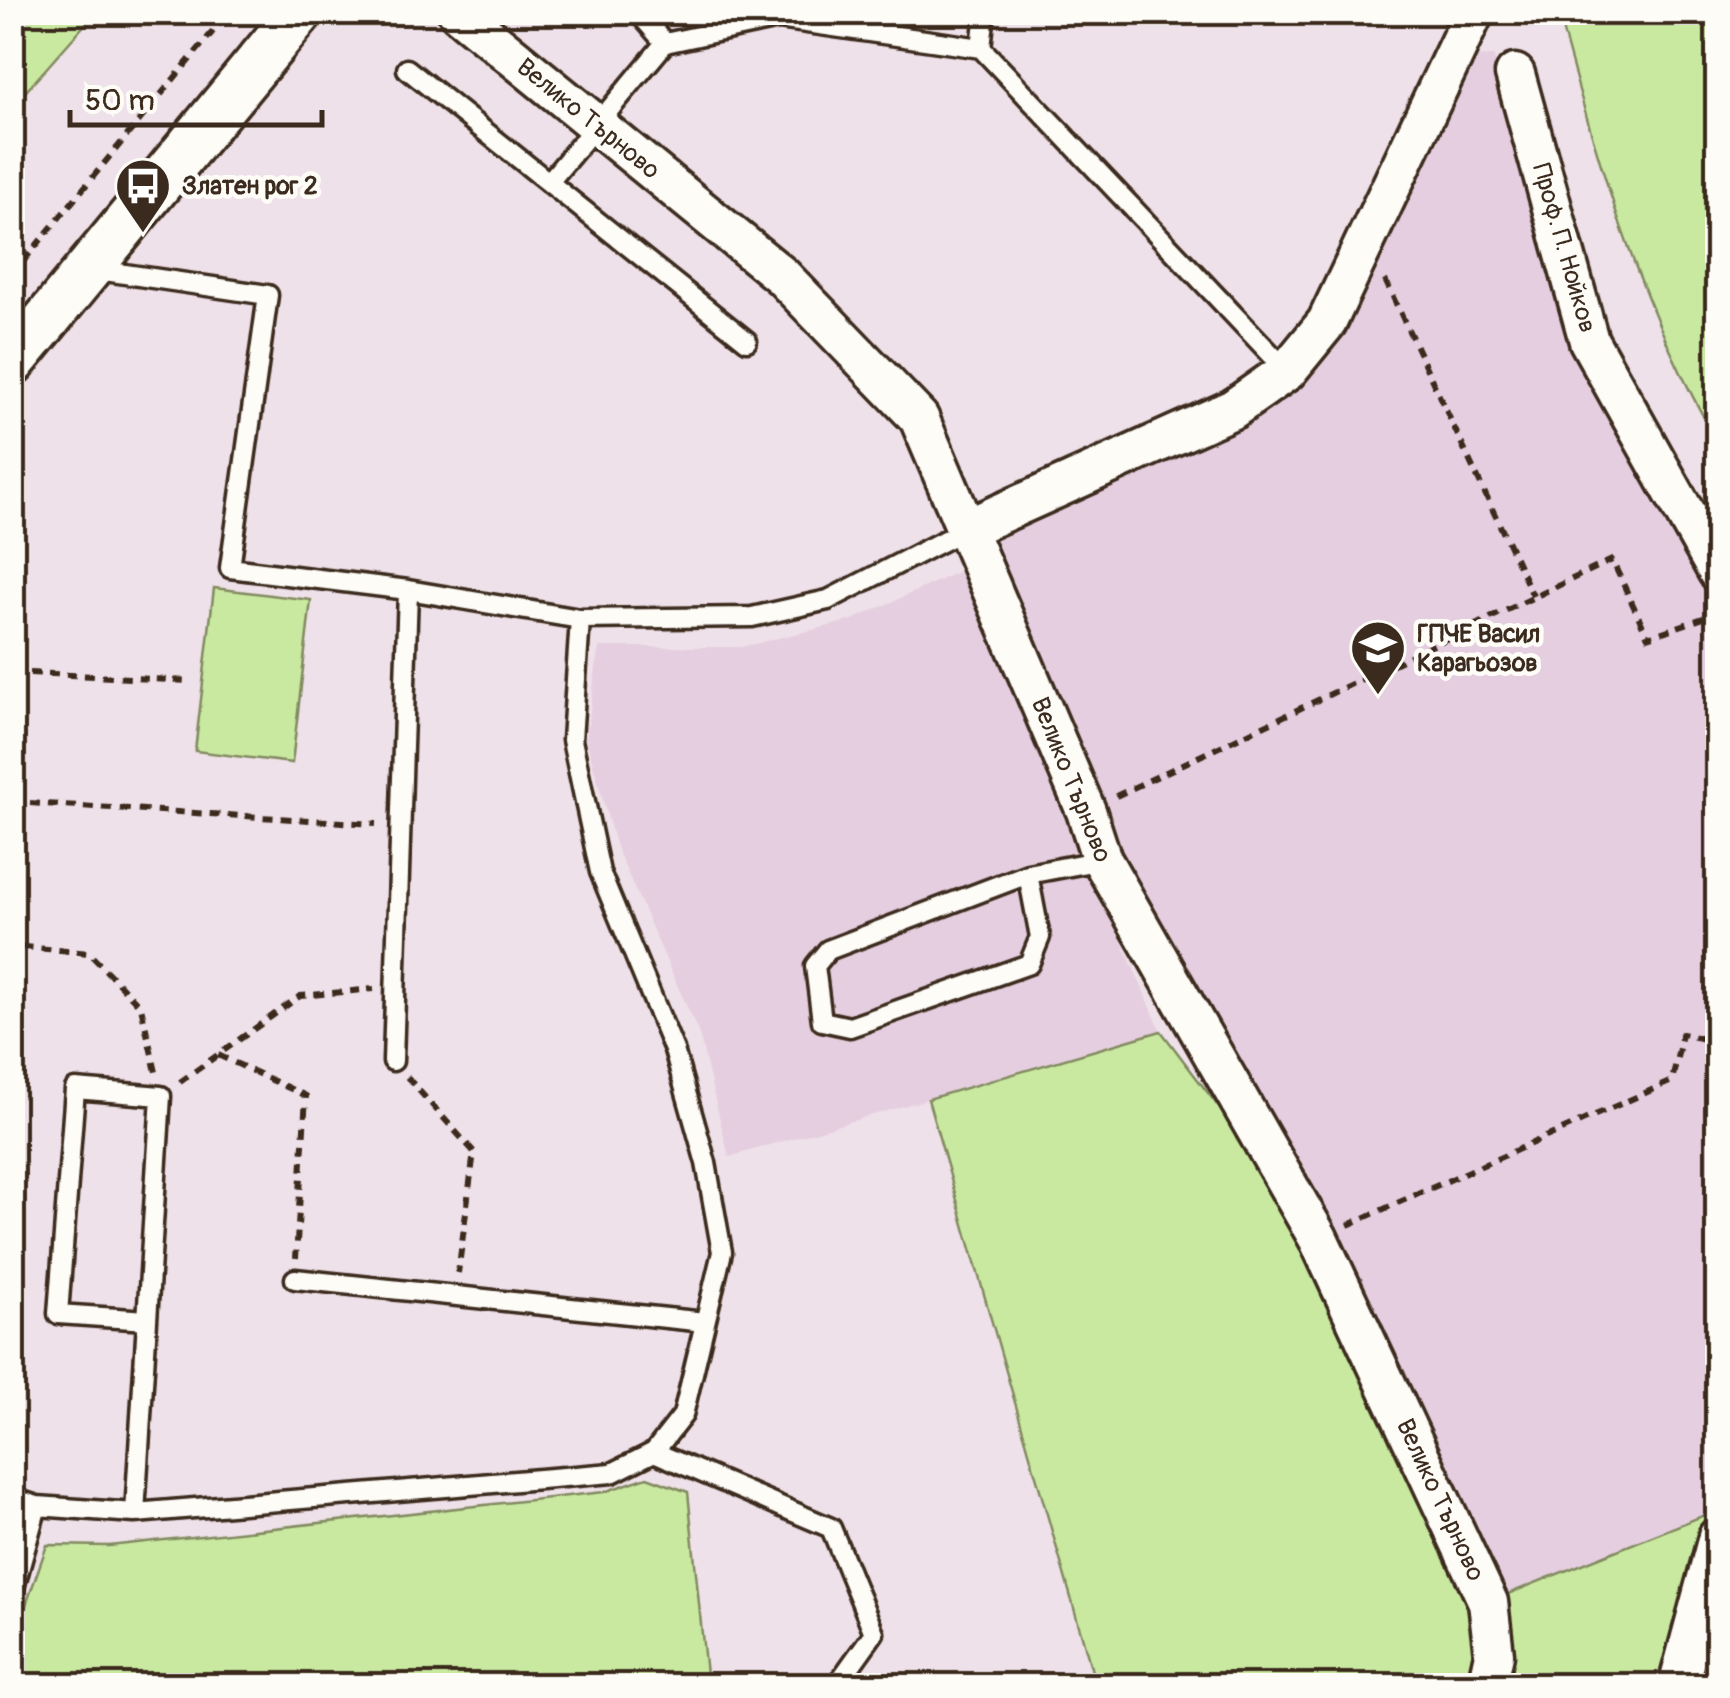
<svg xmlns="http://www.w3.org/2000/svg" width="1730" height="1698" font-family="Pangolin,sans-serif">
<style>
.built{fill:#e5cedf}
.green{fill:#c9e9a1;stroke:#828a60;stroke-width:2.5}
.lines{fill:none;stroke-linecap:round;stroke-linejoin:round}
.service-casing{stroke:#3b2a1e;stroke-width:25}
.minor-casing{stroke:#3b2a1e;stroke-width:45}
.tertiary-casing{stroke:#3b2a1e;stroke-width:52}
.path{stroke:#3b2a1e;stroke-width:6;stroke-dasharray:10 8;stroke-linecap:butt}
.service{stroke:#fdfcf7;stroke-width:18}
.minor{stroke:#fdfcf7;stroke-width:38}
.tertiary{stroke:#fdfcf7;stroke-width:45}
.labels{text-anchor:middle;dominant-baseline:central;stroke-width:9;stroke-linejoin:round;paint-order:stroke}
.street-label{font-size:25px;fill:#3b2a1e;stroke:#fdfcf7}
.poi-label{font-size:25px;font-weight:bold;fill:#3b2a1e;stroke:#fdfcf7;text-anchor:start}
</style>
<rect width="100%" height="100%" fill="#efe1e9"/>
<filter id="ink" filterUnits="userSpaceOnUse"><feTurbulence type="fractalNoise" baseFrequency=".01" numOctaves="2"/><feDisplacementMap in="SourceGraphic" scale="20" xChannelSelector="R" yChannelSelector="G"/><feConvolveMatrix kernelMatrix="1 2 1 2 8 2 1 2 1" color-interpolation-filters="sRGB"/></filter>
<g filter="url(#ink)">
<path class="built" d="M1493,56l18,45 75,240 131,243v926l-229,92 -402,-791 -120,-282 321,-158 174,-314z
M960,571l201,460 -432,126 -30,-123 -83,-187 -30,-108 13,-92h142l109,-26z"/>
<path class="green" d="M13,12l82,1 -82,93 -1,-93z
M1558,13h159v428c-77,-133 -120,-280 -159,-428z
M214,588l97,12 -19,163 -97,-12z
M1161,1031l157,207 170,364 229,-92v27l-39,148h-582l-168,-586z
M647,1477l41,15 19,193h-694v-43l34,-97 62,1 495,-54z"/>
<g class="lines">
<g class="service-casing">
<path id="service" d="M638,12l27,31
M985,12l-4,36 306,323
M407,69l340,272
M549,182l116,-139 113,-24 203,29
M91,269l177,26 -38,273 178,22 172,29 172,-2 76,-17 138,-71
M1028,874l12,63 -11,27 -179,63 -28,-6 -7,-55 13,-16 200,-76 74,-14
M393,1061l15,-471
M295,1279l410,43
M654,1452l177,76 43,105 -38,53
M12,1498l25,8 98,7 477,-40 42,-21 29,-37 39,-163 -16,-89 -32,-113 -74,-178 -28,-132 8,-121
M135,1513l26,-417 -86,-7 -17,225 89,6
M12,1595l25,-89"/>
</g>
<g class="minor-casing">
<path id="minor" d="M458,12l324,264 137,142 167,393 16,49 216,378 170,364 6,52 -7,32
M1515,74l74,267 129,231
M966,529l267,-120 54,-38 40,-49 147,-310
M1678,1686l40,-149"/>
</g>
<g class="tertiary-casing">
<path id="tertiary" d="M12,362l288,-350"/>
</g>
<path class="path" d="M12,275l217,-263
M1385,280l148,316
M12,672l179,9
M1116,796l496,-236 36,77 70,-24
M12,802l364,22
M12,936l3,10 74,7 52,54 15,65
M218,1055l88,41 -10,162
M407,1077l67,75 -16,121
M180,1082l120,-86 74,-7
M1348,1225l324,-144 10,-47 36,8"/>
<use href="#service" class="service"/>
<use href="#minor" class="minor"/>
<use href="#tertiary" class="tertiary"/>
</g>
</g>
<defs>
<g id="bus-pin" transform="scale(2.875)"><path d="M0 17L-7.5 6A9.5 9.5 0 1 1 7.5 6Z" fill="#3b2a1e" stroke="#fdfcf7"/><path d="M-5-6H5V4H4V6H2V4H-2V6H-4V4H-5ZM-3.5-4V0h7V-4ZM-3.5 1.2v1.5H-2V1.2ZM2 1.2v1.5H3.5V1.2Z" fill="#fff"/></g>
<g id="school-pin" transform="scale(2.875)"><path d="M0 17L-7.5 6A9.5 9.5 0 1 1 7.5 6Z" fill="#3b2a1e" stroke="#fdfcf7"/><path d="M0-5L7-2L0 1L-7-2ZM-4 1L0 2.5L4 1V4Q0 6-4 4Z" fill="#fff"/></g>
</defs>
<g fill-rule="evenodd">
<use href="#bus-pin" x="143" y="186"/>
<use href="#school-pin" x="1378" y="648"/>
</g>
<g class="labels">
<g class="street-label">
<text transform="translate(588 119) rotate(39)">Велико Търново</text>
<text transform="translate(1564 248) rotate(74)">Проф. П. Нойков</text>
<text transform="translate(1071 780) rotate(68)">Велико Търново</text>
<text transform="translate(1440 1500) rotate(65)">Велико Търново</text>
</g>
<g class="poi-label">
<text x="182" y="186">Златен рог 2</text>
<text x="1417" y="634">ГПЧЕ Васил<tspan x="1417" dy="29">Карагьозов</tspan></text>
</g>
</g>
<rect width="1730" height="1698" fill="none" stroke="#fdfcf7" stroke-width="50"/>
<rect x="25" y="25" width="1680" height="1648" fill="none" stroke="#3b2a1e" stroke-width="4" filter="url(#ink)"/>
<path d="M70 110v15h252v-15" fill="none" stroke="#3b2a1e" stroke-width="5"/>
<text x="85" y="110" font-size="30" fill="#3b2a1e" stroke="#fdfcf7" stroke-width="8" paint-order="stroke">50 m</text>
</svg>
